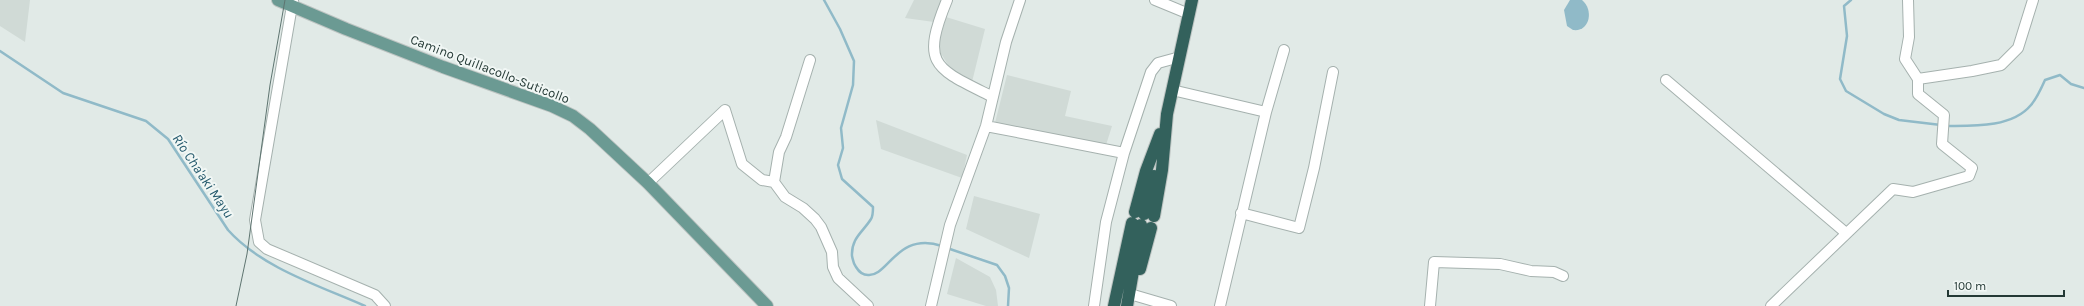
<svg xmlns="http://www.w3.org/2000/svg" width="2084" height="306" font-family="Karla,sans-serif">
<style>
.built{fill:#d0dad6}
.water{fill:#90bac8}
.lines{fill:none;stroke-linecap:round;stroke-linejoin:round}
.stream{stroke:#90bac8;stroke-width:2.5}
.minor-casing{stroke:#a5b1ae;stroke-width:12}
.major-casing{stroke:#bdc4c2;stroke-width:14}
.highway-casing{stroke:#bdc4c2;stroke-width:14}
.minor{stroke:#fff;stroke-width:10}
.major{stroke:#6b9a93;stroke-width:12}
.highway{stroke:#33615c;stroke-width:12}
.tram{stroke:#5e7470;stroke-width:1}
.labels{text-anchor:middle;dominant-baseline:central;stroke-width:4;stroke-linejoin:round;paint-order:stroke}
.street-label{font-size:13px;fill:#243935;stroke:#f1f7f5}
.water-label{font-size:14px;font-style:italic;fill:#255a6d;stroke:#f1f7f5}
</style>
<rect width="100%" height="100%" fill="#e1eae7"/>
<path class="built" d="M0,0h30l-5,42 -25,-16z
M914,0h29l-9,22 -29,-4z
M946,17l39,12 -13,53 -22,-14 -10,-16v-13z
M1007,75l64,16 -6,25 47,10 -6,19 -111,-22z
M876,120l91,35 -5,23 -81,-29z
M974,196l66,18 -11,44 -63,-29z
M956,258l34,19 6,13 2,16h-12l-39,-12z"/>
<path class="water" d="M1570,0h12c12,10 8,32 -9,30l-6,-4 -3,-16z"/>
<g class="lines">
<path class="stream" d="M824,0l16,29 14,32 -1,24 -12,43 2,20 -5,17 4,14 31,28c0,4 0,9 -2,12 -8,13 -20,19 -19,37 1,4 1,7 4,11 3,5 6,8 12,8 20,2 29,-44 74,-29
M1851,0l-7,6 3,30 -7,43 6,12 38,23 15,6 42,5
M0,51l63,42 83,28 22,18 60,91c34,38 92,56 137,76
M1946,126c26,0 66,2 85,-21 6,-7 10,-16 14,-25l15,-5 11,9 13,4
M947,248l50,17 8,11 4,12 -1,18"/>
<g class="minor-casing">
<path id="minor" d="M293,0l-38,220 4,22 8,7 108,46 10,11
M947,0c-27,66 -12,68 46,97
M1155,0l34,14
M1908,0l1,37 -4,22 13,20
M1666,80l180,153
M1172,90l94,22
M986,126l138,27
M774,182l5,-30 7,-15 24,-77
M648,183l77,-73 17,54 20,16 12,2 11,15 18,11 12,11 6,8 11,25 1,15 5,11 30,28
M1241,213l58,15 15,-60 19,-96
M1130,294l41,12
M931,306l19,-81 36,-99 20,-84 14,-42
M1094,306l12,-84 18,-69 27,-81 7,-9 22,-6
M1220,306l46,-194 18,-62
M1430,306l4,-44 66,2 31,7 23,1 9,4
M1771,306l122,-117 20,3 56,-16 3,-8 -30,-24 2,-29 -26,-21v-15l54,-8 29,-6 17,-17 15,-48"/>
</g>
<g class="major-casing">
<path id="major" d="M278,0l68,29 97,38 109,39 21,10 17,13 58,54 119,123"/>
</g>
<g class="highway-casing">
<path id="highway" d="M1135,212l11,-41 14,-37
M1144,214l10,-38
M1154,216l8,-46 5,-56 25,-114
M1140,269l11,-41
M1114,306l18,-83
M1127,306l14,-81"/>
</g>
<use href="#minor" class="minor"/>
<use href="#major" class="major"/>
<use href="#highway" class="highway"/>
<path class="tram" d="M236,306l11,-52 23,-169 15,-85"/>
</g>
<g class="labels">
<g class="street-label">
<text transform="translate(490 69) rotate(21)">Camino Quillacollo-Suticollo</text>
</g>
<g class="water-label">
<text transform="translate(203 176) rotate(56)">Río Cha'aki Mayu</text>
</g>
</g>
<path d="M1948 290v6h116v-6" fill="none" stroke="#243935" stroke-width="2"/>
<text x="1954" y="290" font-size="12" fill="#243935" stroke="#f1f7f5" stroke-width="3" paint-order="stroke">100 m</text>
</svg>
